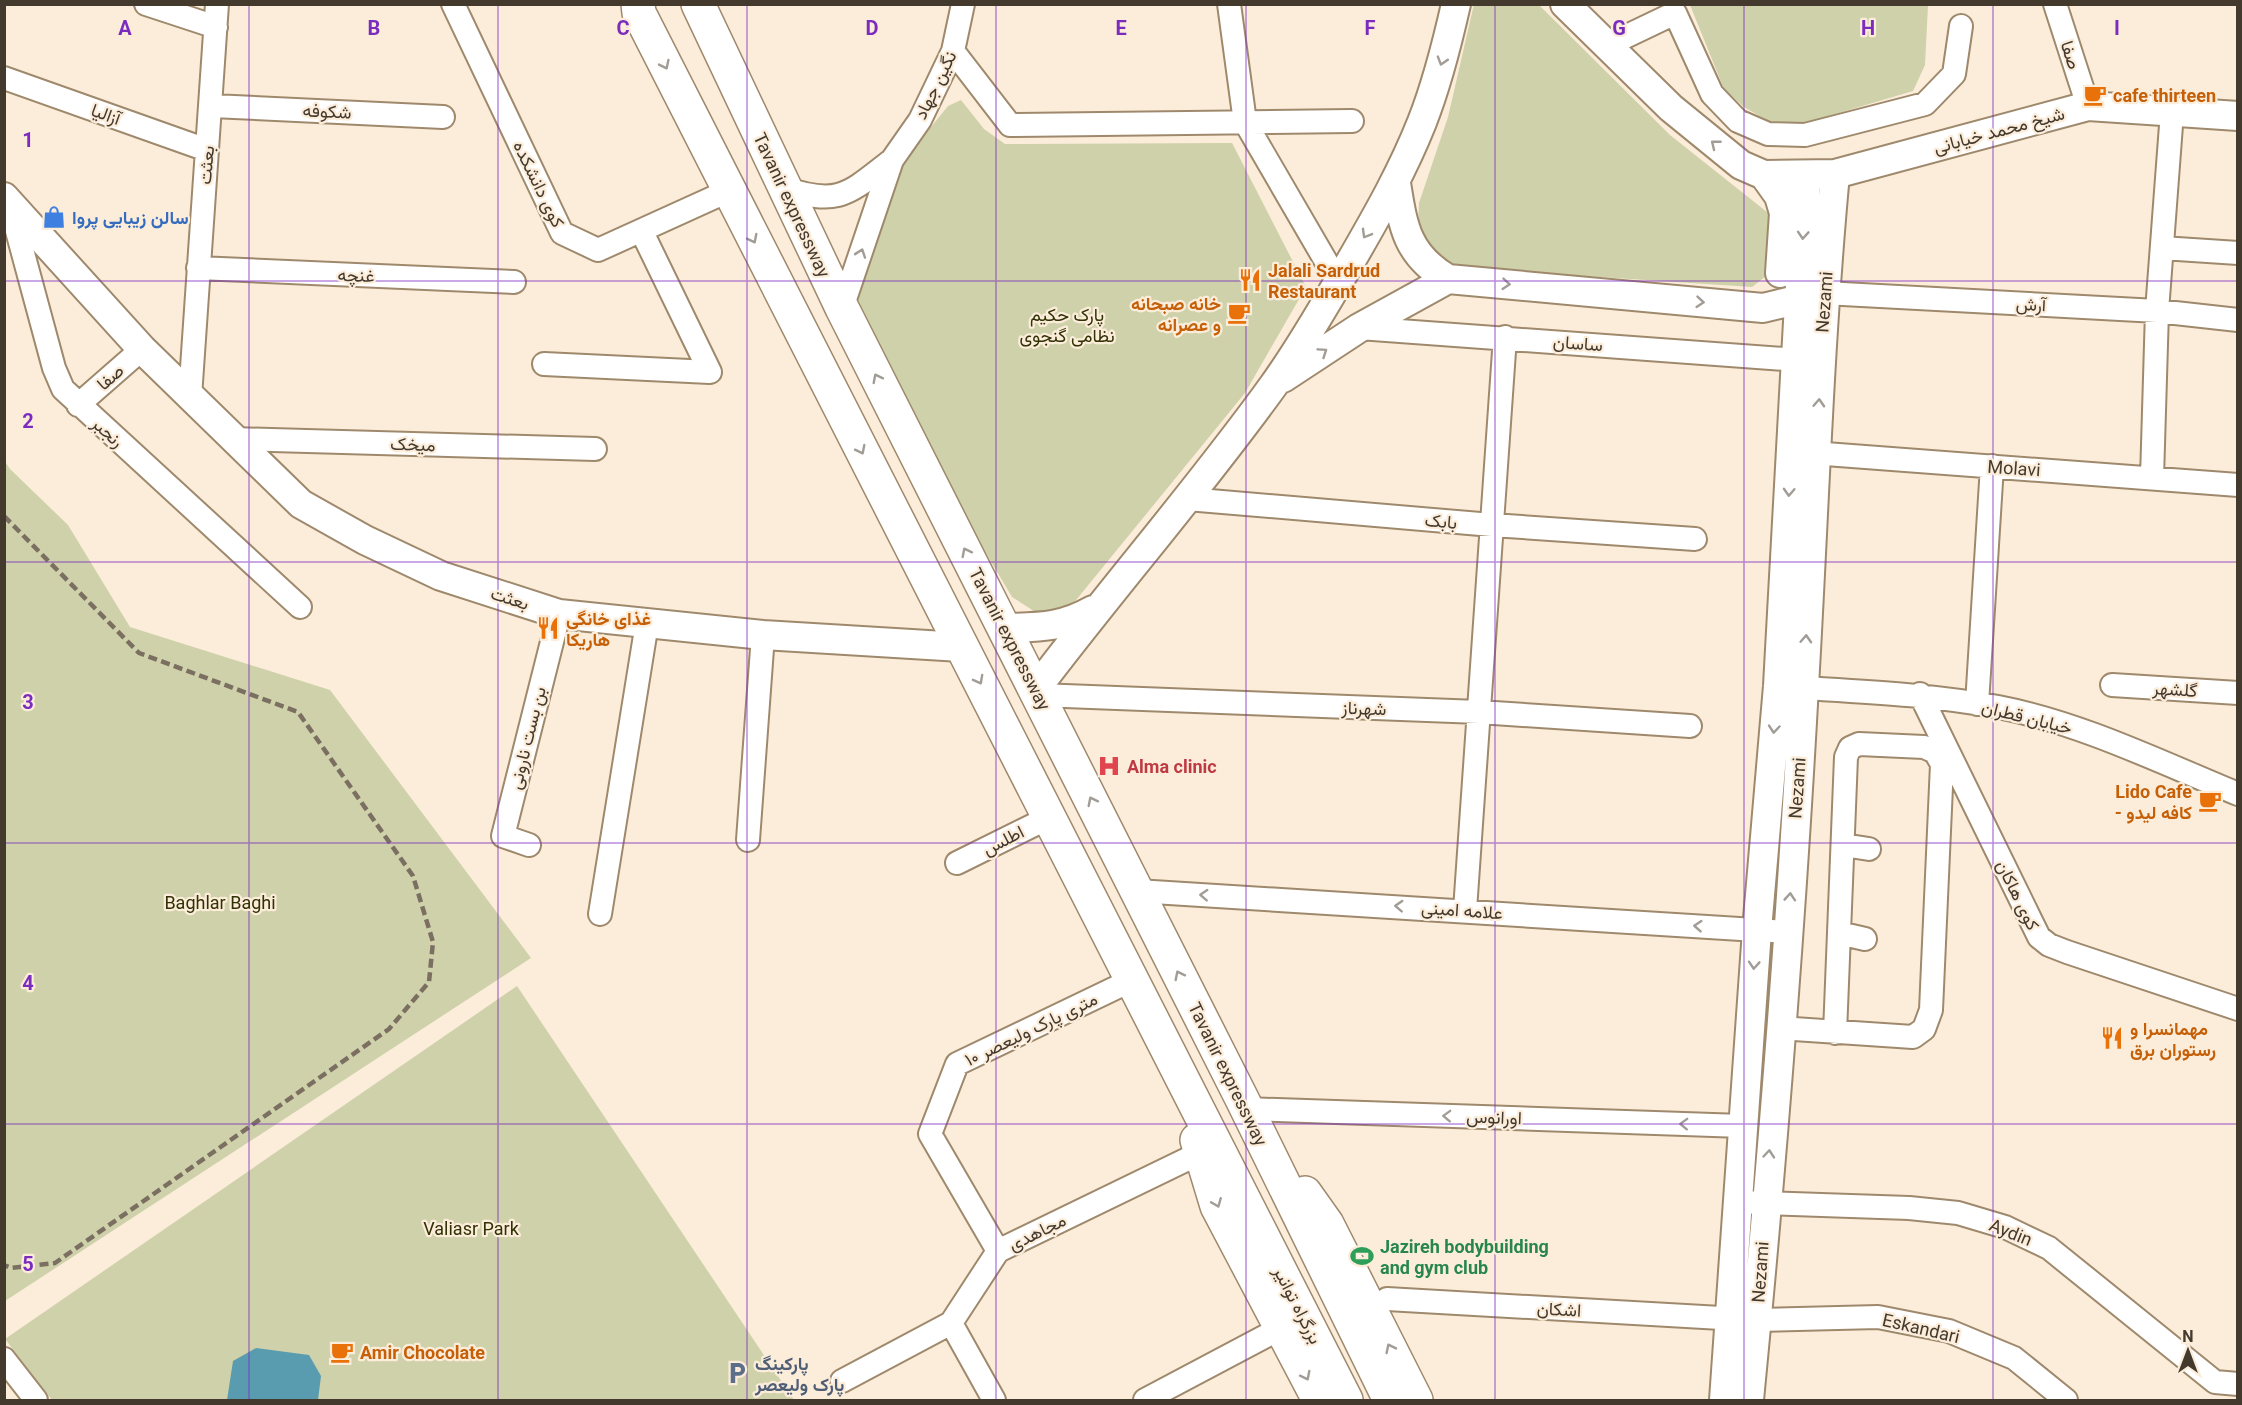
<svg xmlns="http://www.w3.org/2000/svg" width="2242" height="1405" font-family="Roboto,Vazirmatn,sans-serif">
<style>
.green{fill:#ced1a9}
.water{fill:#599cb0}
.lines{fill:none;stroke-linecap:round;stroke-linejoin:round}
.minor-casing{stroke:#9f896c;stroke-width:26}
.major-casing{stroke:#9f896c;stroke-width:32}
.highway-casing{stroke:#9f896c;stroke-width:36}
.minor{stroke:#fff;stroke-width:22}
.major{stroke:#fff;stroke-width:28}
.highway{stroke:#fff;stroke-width:33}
.rail{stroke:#7b6f61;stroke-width:4.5;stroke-dasharray:9 4.5;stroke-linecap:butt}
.oneway{stroke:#a19c96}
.grid{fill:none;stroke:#7b2cbf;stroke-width:1.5;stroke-opacity:0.55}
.labels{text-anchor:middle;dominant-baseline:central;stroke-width:4.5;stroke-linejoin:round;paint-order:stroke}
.street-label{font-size:18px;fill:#43392d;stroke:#fceddb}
.food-label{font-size:18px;font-weight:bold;fill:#c56008;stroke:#fceddb;text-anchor:start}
.shop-label{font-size:18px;font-weight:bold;fill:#366cbe;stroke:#fceddb;text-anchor:start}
.park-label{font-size:18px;fill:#303104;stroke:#fceddb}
.health-label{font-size:18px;font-weight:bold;fill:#be3a42;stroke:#fceddb;text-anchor:start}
.leisure-label{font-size:18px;font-weight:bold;fill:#27864d;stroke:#fceddb;text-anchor:start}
.service-label{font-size:18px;font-weight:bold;fill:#4e5e75;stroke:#fceddb;text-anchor:start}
.grid-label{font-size:20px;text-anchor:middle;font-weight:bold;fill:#7b2cbf;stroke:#fceddb;stroke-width:4.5;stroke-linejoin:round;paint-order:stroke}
</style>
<rect width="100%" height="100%" fill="#fceddb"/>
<path class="green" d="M1474,4l65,1 131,130 102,81 -6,60 -14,11 -304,-20 -21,-17 -9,-25 1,-22 29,-86z
M1690,5h238l-3,60 -12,26 -108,32 -37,-2 -24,-14 -20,-18z
M961,100l23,29 21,15 227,-1 74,144 -61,106 -173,212 -32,10 -28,-18 -69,-116 -88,-181 29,-115 64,-79z
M4,460l6,9 58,56 62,102 200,63 201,268 -526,343z
M517,986l277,414h-742l-47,-61z"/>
<path class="water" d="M256,1348l53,7 12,21 -3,24h-91l6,-39z"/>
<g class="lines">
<g class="minor-casing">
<path id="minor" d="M146,4l70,23
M453,4l109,229 36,17 130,-59
M1229,4l16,118 93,160
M2055,4l33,102
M1606,46l69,-33 37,81 26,27 30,13 37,1 120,-31 29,-30 7,-48
M953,51l57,74 342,-4
M4,78l203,72
M212,106l231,11
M784,188c56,19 65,5 108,-28
M10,205l44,163 9,21 237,218
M2162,248l76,5
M198,268l316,14
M1824,293l333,18 81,9
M842,308l50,-148 28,-40 33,-69 10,-47
M1359,328l439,32
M544,364l166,8 -68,-140
M190,397l27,-393
M78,405l64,-56
M232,439l363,10
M1799,452l439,33
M2152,478l5,-167 15,-199
M1187,499l305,26 203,14
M2112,685l126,8
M1804,688c65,4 130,7 194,19 83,16 162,55 240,87
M1920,694l119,243 10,8 18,7 171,57
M1039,695l440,17 211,14
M1977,704l15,-238
M748,840l15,-205
M529,845l-26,-9 56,-222
M1843,845l26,4
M957,863l93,-46
M1137,891l650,41
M1465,910l40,-573
M600,914l47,-291
M1839,933l26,6
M1779,1028l134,9 11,-8 7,-19 11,-246 -7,-12 -11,-5 -65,-3 -9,4 -4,9 -11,276
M1246,1109l496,17
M1737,1202l172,6 49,5 47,14 44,21 166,134 23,2
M998,1251l-68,-117 27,-70 175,-84
M1387,1299l369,21 122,-3 71,14 65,27 52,42
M951,1323l43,77
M4,1359l32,41
M842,1381l109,-58 47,-72 202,-98
M1145,1400l136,-72"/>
</g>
<g class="major-casing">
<path id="major" d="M1565,4l106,104 70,57 23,10 15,21 5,17 -4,60
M1764,175l71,-1 253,-68 150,10
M1396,183c7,44 11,72 52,96l315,29 54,-13
M4,197l138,152 159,155 64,36 76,36 118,38 204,21 198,12
M1283,378l76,-50 89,-49
M1005,628c35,-1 56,0 88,-18
M1036,689c77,-102 162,-199 237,-303 29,-40 54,-85 79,-127 26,-45 51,-89 70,-137 15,-38 25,-78 34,-118
M1724,1400l33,-470 21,-244 28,-510
M1749,1400c23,-237 42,-476 55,-714 10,-171 15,-342 31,-512"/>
</g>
<g class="highway-casing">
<path id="highway" d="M638,4l1,9 707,1387
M698,4l144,304 400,791 148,301
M1197,1140l20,66 102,194
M1305,1193l22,31 89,176"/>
</g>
<use href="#minor" class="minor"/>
<use href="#major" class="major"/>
<use href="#highway" class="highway"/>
<path class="rail" d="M4,516l135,137 159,59 115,164 20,66 -4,40 -40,47 -334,234 -44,5 -7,-3"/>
</g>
<defs><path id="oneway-chevron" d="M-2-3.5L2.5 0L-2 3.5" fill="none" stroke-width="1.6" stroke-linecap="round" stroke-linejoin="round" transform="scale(1.5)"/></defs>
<g class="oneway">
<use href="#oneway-chevron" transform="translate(1442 61) rotate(107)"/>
<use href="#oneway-chevron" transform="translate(665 65) rotate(64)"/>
<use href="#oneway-chevron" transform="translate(1715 144) rotate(-141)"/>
<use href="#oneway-chevron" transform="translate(1366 234) rotate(120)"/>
<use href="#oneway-chevron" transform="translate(1803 235) rotate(94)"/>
<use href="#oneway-chevron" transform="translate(753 239) rotate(63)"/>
<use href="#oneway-chevron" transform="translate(861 253) rotate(-71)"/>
<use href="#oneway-chevron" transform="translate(1506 284) rotate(5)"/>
<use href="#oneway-chevron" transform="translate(1700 302) rotate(5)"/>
<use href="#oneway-chevron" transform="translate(1323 352) rotate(-34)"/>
<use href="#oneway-chevron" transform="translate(877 378) rotate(-117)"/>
<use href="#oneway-chevron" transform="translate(1819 403) rotate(-87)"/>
<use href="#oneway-chevron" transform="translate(861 450) rotate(63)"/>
<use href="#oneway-chevron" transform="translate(1789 492) rotate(93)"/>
<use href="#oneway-chevron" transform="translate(966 552) rotate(-117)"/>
<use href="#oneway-chevron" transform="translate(1806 639) rotate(-87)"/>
<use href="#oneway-chevron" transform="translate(979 680) rotate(62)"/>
<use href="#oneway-chevron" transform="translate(1774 729) rotate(95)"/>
<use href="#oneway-chevron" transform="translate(1092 801) rotate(-117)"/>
<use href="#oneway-chevron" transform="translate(1204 895) rotate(-177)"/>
<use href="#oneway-chevron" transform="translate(1790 897) rotate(-86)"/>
<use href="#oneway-chevron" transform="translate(1399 906) rotate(-177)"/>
<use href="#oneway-chevron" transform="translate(1698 926) rotate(-176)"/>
<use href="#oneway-chevron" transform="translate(1754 965) rotate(94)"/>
<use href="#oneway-chevron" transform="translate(1179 975) rotate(-117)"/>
<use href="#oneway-chevron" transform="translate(1447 1116) rotate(-178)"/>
<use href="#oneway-chevron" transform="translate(1684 1124) rotate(-178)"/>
<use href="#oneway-chevron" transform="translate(1769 1154) rotate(-85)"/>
<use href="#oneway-chevron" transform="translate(1217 1203) rotate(68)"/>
<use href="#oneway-chevron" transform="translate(1390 1348) rotate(-116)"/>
<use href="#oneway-chevron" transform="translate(1306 1376) rotate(63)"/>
</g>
<path class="grid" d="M249,4v1396M498,4v1396M747,4v1396M996,4v1396M1246,4v1396M1495,4v1396M1744,4v1396M1993,4v1396M4,281h2234M4,562h2234M4,843h2234M4,1124h2234"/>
<defs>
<g id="cafe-bare" transform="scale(1.8)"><path d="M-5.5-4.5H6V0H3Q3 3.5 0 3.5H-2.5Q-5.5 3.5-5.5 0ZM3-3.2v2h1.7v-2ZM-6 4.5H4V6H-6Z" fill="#e8710a" stroke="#fceddb" stroke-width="2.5" paint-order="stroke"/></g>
<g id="shop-bare" transform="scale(1.8)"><path d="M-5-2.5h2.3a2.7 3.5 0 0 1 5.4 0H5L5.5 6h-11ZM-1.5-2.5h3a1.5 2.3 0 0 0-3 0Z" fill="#3f7fe0" stroke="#fceddb" stroke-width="2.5" paint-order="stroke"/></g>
<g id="restaurant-bare" transform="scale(1.8)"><path d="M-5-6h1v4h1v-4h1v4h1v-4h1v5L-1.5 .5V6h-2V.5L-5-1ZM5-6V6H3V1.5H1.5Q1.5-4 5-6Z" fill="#e8710a" stroke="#fceddb" stroke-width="2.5" paint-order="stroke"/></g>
<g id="hospital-bare" transform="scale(1.8)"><path d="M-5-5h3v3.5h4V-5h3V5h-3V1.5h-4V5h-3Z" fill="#e0444e" stroke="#fceddb" stroke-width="2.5" paint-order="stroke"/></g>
<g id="stadium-bare" transform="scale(1.8)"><path d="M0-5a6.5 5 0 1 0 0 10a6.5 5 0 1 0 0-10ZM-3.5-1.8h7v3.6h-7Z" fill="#2e9e5b" stroke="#fceddb" stroke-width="2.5" paint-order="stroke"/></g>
<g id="parking-bare" transform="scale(1.8)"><path d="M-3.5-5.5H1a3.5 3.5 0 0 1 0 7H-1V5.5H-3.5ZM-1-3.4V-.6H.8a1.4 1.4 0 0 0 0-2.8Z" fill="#5c6f8a" stroke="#fceddb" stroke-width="2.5" paint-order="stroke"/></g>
</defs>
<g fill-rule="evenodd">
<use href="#cafe-bare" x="2095" y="95"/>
<use href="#shop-bare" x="54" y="217"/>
<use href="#restaurant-bare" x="1250" y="280"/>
<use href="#cafe-bare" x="1239" y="313"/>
<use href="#restaurant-bare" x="548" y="628"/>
<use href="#hospital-bare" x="1109" y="766"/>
<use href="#cafe-bare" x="2210" y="801"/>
<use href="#restaurant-bare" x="2112" y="1038"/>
<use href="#stadium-bare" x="1362" y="1256"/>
<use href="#cafe-bare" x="342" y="1352"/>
<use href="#parking-bare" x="737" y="1373"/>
</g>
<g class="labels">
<g class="street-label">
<text transform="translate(2071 55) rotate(72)">صفا</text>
<text transform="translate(935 85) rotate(-64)">نگین جهاد</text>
<text transform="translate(327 111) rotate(3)">شکوفه</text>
<text transform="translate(106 114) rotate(20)">آزالیا</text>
<text transform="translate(1999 130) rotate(-15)">شیخ محمد خیابانی</text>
<text transform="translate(206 165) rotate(-85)">بعثت</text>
<text transform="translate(539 184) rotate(64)">کوی دانشکده</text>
<text transform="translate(792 205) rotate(65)">Tavanir expressway</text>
<text transform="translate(356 275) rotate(2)">غنچه</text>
<text transform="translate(1824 302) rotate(-86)">Nezami</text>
<text transform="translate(2031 304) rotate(3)">آرش</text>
<text transform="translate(1578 343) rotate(4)">ساسان</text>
<text transform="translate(110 377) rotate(-41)">صفا</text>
<text transform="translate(108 432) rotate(42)">رنجبر</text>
<text transform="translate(413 444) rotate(2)">میخک</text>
<text transform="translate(2014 468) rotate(4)">Molavi</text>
<text transform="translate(1441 521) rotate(5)">بابک</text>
<text transform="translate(510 598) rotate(18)">بعثت</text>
<text transform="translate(1010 639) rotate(63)">Tavanir expressway</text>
<text transform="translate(2175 689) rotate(4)">گلشهر</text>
<text transform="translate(1364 708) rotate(2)">شهرناز</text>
<text transform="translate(2027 717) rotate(14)">خیابان قطران</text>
<text transform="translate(527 738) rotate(-76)">بن بست نارونی</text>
<text transform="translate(1797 788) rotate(-86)">Nezami</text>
<text transform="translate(1003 840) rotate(-27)">اطلس</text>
<text transform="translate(2018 895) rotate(64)">کوی هاکان</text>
<text transform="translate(1462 910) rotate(4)">علامه امینی</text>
<text transform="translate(1031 1029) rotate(-26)">۱۰ متری پارک ولیعصر</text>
<text transform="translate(1228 1074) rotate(64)">Tavanir expressway</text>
<text transform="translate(1494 1117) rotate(2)">اورانوس</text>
<text transform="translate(1037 1232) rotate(-26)">مجاهدی</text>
<text transform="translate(2011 1232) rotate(22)">Aydin</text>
<text transform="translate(1760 1272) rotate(-86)">Nezami</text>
<text transform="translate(1298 1305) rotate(63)">بزرگراه توانیر</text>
<text transform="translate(1559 1309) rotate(3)">اشکان</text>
<text transform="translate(1921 1328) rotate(13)">Eskandari</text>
</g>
<g class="food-label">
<text x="2113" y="95">cafe thirteen</text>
<text x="1268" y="270">Jalali Sardrud<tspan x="1268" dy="21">Restaurant</tspan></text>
<text x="1221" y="303" text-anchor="end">خانه صبحانه<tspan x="1221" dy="21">و عصرانه</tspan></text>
<text x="566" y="618">غذای خانگی<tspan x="566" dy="21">هاریکا</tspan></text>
<text x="2192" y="791" text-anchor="end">Lido Cafe<tspan x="2192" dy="21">- کافه لیدو</tspan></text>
<text x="2130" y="1028">مهمانسرا و<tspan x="2130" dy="21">رستوران برق</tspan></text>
<text x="360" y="1352">Amir Chocolate</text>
</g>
<g class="shop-label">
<text x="72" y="217">سالن زيبايى پروا</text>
</g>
<g class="park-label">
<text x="1067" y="314">پارک حکیم<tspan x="1067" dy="21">نظامی گنجوی</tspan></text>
<text x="220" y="902">Baghlar Baghi</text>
<text x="471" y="1228">Valiasr Park</text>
</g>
<g class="health-label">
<text x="1127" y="766">Alma clinic</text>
</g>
<g class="leisure-label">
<text x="1380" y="1246">Jazireh bodybuilding<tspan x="1380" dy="21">and gym club</tspan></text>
</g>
<g class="service-label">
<text x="755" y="1363">پارکینگ<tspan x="755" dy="21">پارک ولیعصر</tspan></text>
</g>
</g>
<g class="grid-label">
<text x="125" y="35">A</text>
<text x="374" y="35">B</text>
<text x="623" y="35">C</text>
<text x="872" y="35">D</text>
<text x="1121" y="35">E</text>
<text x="1370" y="35">F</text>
<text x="1619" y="35">G</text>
<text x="1868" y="35">H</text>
<text x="2117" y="35">I</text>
<text x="28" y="147">1</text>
<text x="28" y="428">2</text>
<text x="28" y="709">3</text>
<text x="28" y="990">4</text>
<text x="28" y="1271">5</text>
</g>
<rect width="2242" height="1405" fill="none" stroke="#43392d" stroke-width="12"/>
<g transform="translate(2188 1351)" stroke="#fceddb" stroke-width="4.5" paint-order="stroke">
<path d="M0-4.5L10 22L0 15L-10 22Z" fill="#43392d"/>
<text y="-9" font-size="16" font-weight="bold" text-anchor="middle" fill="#43392d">N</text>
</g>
</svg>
